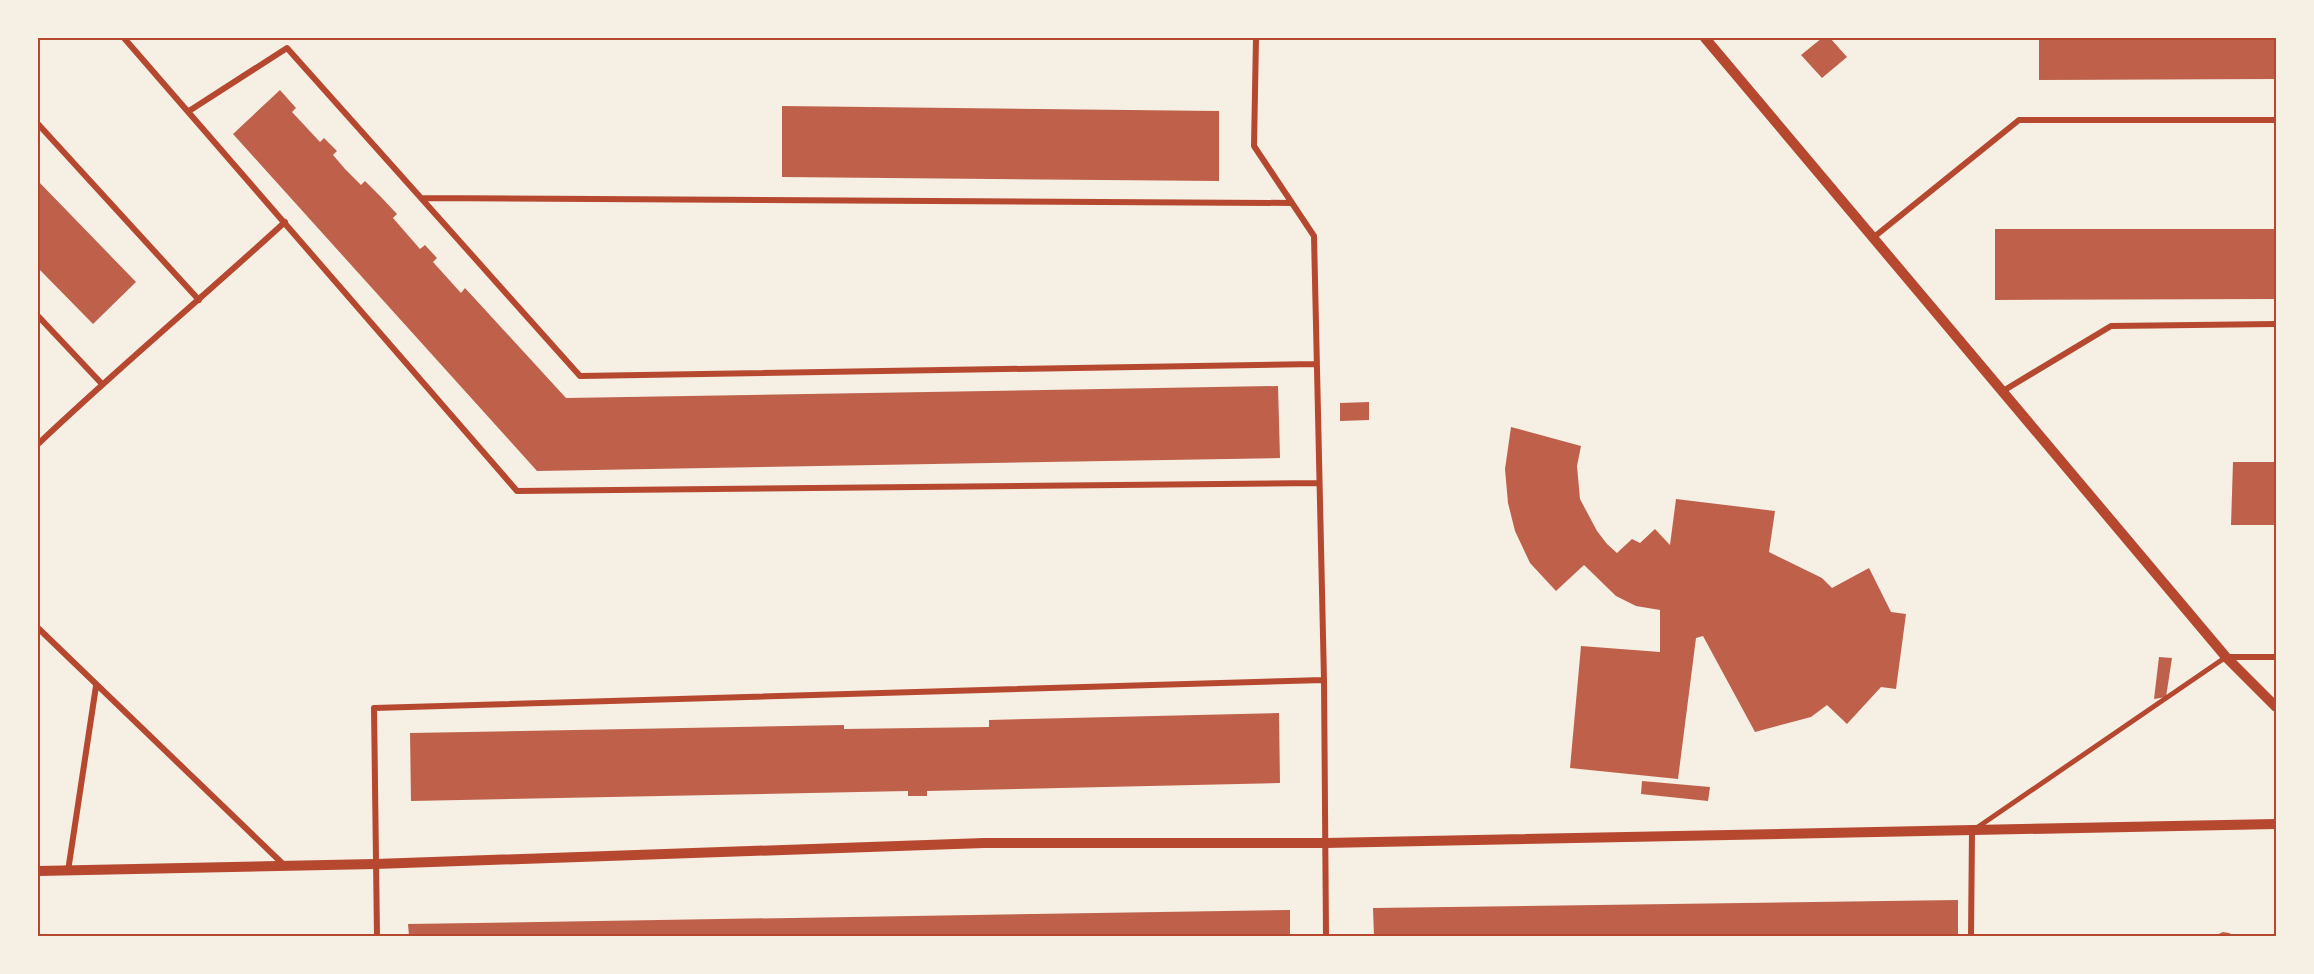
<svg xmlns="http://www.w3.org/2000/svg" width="2314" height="974" font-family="Manrope,sans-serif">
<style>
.building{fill:#bf614a}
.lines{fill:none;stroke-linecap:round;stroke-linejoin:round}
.pedestrian{stroke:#b5482f;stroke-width:5}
.minor{stroke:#b5482f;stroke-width:6}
.tertiary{stroke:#b5482f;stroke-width:10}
.neatline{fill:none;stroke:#b5482f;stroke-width:2}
</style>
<rect width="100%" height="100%" fill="#f6efe4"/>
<path class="building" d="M1822,38h8l17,19 -25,21 -21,-23z
M2039,38h237v41l-237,1z
M280,90l16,18 -4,4 28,30 4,-4 13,13 -4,4 12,14 16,16 4,-4 16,16 16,17 -4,4 27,31 5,-4 12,13 -4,4 28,31 4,-5 101,110 712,-12 2,72 -743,13 -304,-337z
M782,106l437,5v70l-437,-4z
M38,181l98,101 -43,42 -55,-56z
M1995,229h281v70l-281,1z
M1369,402v18l-29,1v-18z
M1511,427l70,19 -4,20 3,33 17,32 10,13 10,9 15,-14 8,4 15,-14 15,16 6,-46 99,12 -6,41 53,26 10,10 37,-20 22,44 15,2 -10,75 -15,-2 -34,37 -20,-19 -16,12 -56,15 -52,-96 -7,2 -18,141 -108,-11 11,-122 79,6v-42l-24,-4 -20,-10 -32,-31 -28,26 -26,-28 -15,-32 -7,-28 -3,-34z
M2233,462h43v63h-45z
M2159,657l13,1 -6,39 -12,2z
M1279,713l1,70 -353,8v5h-19v-5l-497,10 -1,-68 434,-8v4l145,-2v-7z
M1642,781l68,6 -2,14 -67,-7z
M1958,900v36h-584l-1,-28z
M1290,910v26h-881l-1,-12z
M2223,932l6,1 6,3h-21z"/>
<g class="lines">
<path class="pedestrian" d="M1975,829l251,-172"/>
<path class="minor" d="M124,38l393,453 801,-8
M1256,38l-2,108 60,90 10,444 2,256
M189,111l98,-63 293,328 736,-12
M38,124l161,176
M421,198l871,5
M1874,237l145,-117h257
M38,316l64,68
M2003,391l108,-65 165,-2
M38,444c80,-76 165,-147 247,-222
M38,628l246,237
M2227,657h49
M68,871l28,-185
M377,936l-3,-228 950,-28
M1971,936l1,-105"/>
<path class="tertiary" d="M1705,38l521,619 50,50
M38,871l337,-7 609,-21h341l951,-19"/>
</g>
<rect width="2314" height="974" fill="none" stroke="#f6efe4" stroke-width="78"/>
<rect x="39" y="39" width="2236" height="896" class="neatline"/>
</svg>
